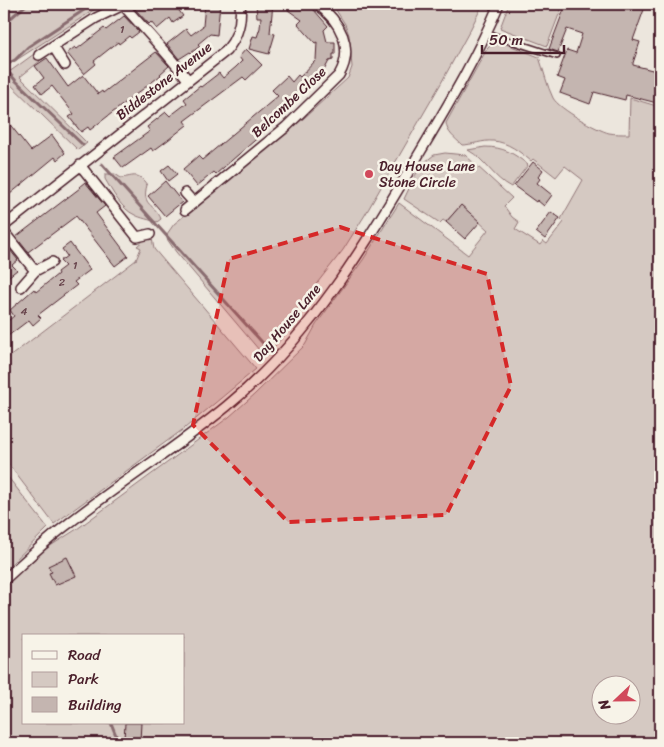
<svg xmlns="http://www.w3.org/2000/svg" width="664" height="747" font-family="Sriracha,sans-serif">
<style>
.green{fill:#d5c9c2;stroke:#907476;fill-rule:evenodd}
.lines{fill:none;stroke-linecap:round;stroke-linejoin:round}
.stream{stroke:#896c6f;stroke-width:3}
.building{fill:#c4b5b0;stroke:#4a1f2b}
.lane-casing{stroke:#4a1f2b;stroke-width:8}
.street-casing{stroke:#4a1f2b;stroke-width:12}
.lane{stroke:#f7f3e8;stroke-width:4.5}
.street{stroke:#f7f3e8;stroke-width:9}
.marked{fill:#d62828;fill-opacity:0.2;stroke:#d62828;stroke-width:4;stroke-dasharray:10 6;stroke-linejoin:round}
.poi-dot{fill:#d1495b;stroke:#f7f3e8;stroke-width:2}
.labels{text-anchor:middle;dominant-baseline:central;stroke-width:5;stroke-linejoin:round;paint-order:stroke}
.number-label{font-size:11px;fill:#68444c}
.street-label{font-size:14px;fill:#4a1f2b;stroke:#f7f3e8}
.poi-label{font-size:14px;fill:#4a1f2b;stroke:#f7f3e8;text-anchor:start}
</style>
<rect width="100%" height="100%" fill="#ece6dd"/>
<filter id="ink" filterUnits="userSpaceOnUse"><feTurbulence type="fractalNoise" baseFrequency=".02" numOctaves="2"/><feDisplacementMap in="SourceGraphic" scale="10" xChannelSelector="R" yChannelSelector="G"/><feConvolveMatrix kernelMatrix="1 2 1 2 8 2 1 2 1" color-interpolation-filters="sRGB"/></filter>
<g filter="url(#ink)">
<path class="green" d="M4,4h99l-99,64z
M332,4h151l-13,26 -30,55 -75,130 -22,35 -58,74 4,6 -24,27 -89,-105 -9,-13v-5l7,-10 130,-106 44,-40 4,-11 -3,-32 -4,-11z
M509,4h54l-16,42 -47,-18z
M501,42l38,15c5,14 8,29 14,41 6,11 44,32 56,35 6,1 13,1 20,1l1,-36 30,9v636h-656v-157l29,-29 44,-28 83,-61 69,-51 26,-23 50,-49 11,-20 47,-65 36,-57 69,52 20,-25 -27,-25 -15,17 -3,-2 -3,3 -36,-24 11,-23 6,-11 13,-10 11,-2 20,2 47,43 -8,8 8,11 7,5 -4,7 25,16 3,-4 4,3 17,-22 -3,-3 22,-39 -18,-14 -9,11 -23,-18 -2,2c-11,-9 -23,-19 -38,-20 -10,-1 -21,4 -31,4 -7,-7 -15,-12 -16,-22l41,-74 5,-5zM24,636h160v87h-160zM602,684h30v30h-30z
M34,54l6,7 -20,16 67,66 -9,7 -74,-72v-5l8,-3z
M485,147c18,0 29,6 43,18l-17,22c-18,-9 -25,-27 -43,-37z
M105,174h10l6,4c14,-2 17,-6 26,7 -6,22 8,18 14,34l-4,3c-6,-2 -17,-4 -22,-7 -14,-6 -23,-24 -30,-36z
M152,238l2,11 102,120 -71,59 -131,96 -50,-66v-97l132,-101 5,-12 -4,-2 7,-6z
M4,472l44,56 -44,43z"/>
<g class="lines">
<path class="stream" d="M5,23l22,-19
M4,65l11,-5 13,-13 65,-43
M4,67l12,14 67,64
M102,164l167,186
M111,723l8,20"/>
</g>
<path class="building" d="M140,4h34l9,12 -10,7 -3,-5 -13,11 -6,-7 -2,2 -15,-16z
M205,4h15l-3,31 -7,-1 -12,10 2,2 -9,7 -1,-1 -11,7 -12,-15 19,-15 5,6 12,-9z
M256,4h17l-3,29 5,1 -6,20 -20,-5 4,-13 4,1 3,-9 1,-11h-4z
M293,4h12l9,6 14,16 -4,4 3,12h8v12h-2v6l-4,1 -11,21 -1,-1 -4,5 -3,-3 -28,25 2,2 -9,8 2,3 -61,53 -2,-2 -17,14 -14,-17 15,-13 4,4 76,-64 -6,-6 15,-14 5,6 6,-7 2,2 16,-17 1,-18 -2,1 -17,-19 4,-4 -14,-10z
M566,4h80l-13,36 7,2 -7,21v2l27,7v19l-3,12 -31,-8 -1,5 -31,-8 -4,12 -30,-11 5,-13 -8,-3 10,-27 9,3 6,-19 -15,-5 -9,23 -9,-3z
M124,16l15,16 -8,6 -2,-2 -10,8 -1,-2 -24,19 2,3 -12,10 -17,-21 8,-6 2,2 27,-21 2,2z
M246,49l16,16 -16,15 -3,-3 -59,44 3,4 -19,15 -15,11 -2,-3 -28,20 -9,-11 36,-26 -3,-4 19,-15 4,4 17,-13 -3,-4 16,-13 1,1 18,-14 4,5 13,-11 6,-6 -3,-4z
M156,52l13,14 -9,8 1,1 -71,55 -2,-3 -7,5 -12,-15 5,-3 -22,-28 -10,8 -7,-9 9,-7 -9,-12 12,-8 21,29 15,-12 15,19 4,-3 1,2z
M4,117l27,34 21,-16 13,18 -8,7 -2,-3 -51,42z
M533,162l10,8 -5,7 2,2 -3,4 15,12 -8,11 -7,-6 -1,2 -22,-16z
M169,165l8,9 -9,7 -7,-10z
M165,181l17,21 -17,14 -17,-20z
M85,182l20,24 -9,7 32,43 -13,10 -39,-50 -48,36 -12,-15 64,-49 -1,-1z
M461,205l19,17 -15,17 -19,-17z
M551,212l9,6 -15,21 -9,-7z
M70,243l20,27 -16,12 3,3 -39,30 3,3 -8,7 -4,-5 -25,19v-15l10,-8 -4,-6 24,-21 2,3 22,-18 -1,-2 8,-6 -5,-5 7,-5 -5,-7z
M6,245l12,15 -6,5 5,5 -13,10v-33z
M67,557l9,19 -21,9 -6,-12 3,-1 -4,-6z
M125,723h16l-1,18 -16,-2z"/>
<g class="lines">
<g class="lane-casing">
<path id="lane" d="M486,33l71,23"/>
</g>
<g class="street-casing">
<path id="street" d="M53,46l12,19
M39,55l57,-37 27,-13c22,25 45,49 65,75
M80,165l57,72
M185,193l9,10
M185,210l101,-83 53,-52c16,-27 1,-54 -22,-71
M4,226l222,-175c12,-14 16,-30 14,-47
M4,232l31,39
M137,237l13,-3
M21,287l14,-16 17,-9
M4,580c21,-19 41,-39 64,-56 52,-41 108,-76 159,-118 82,-67 139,-161 192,-252 29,-49 58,-97 80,-150"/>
</g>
<use href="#lane" class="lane"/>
<use href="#street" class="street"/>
</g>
</g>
<path class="marked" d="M340,227l147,47 24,112 -65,129 -158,7 -95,-97 36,-166z"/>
<circle class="poi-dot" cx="369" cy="174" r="5"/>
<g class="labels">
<g class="number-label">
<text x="122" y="29">1</text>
<text x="75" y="265">1</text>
<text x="62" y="282">2</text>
<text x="24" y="311">4</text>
</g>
<g class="street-label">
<text transform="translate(164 81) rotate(-38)">Biddestone Avenue</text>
<text transform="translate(289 102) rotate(-43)">Belcombe Close</text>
<text transform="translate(287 323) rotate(-50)">Day House Lane</text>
</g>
<g class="poi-label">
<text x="379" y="166">Day House Lane<tspan x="379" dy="16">Stone Circle</tspan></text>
</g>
</g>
<rect width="664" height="747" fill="none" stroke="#f7f3e8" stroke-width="20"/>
<rect x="10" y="10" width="644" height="727" fill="none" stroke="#4a1f2b" stroke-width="2" filter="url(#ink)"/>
<rect x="22" y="634" width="162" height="90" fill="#f7f3e8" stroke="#b29e9c"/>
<rect x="32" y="651" width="25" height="8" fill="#f7f3e8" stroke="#b29e9c"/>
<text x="68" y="660" font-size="15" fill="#4a1f2b">Road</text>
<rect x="32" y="672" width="25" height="15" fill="#d5c9c2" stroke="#b29e9c"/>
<text x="68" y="684" font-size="15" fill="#4a1f2b">Park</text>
<rect x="32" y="697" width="25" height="15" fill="#c4b5b0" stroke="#b29e9c"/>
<text x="68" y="710" font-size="15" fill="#4a1f2b">Building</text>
<g transform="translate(616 700) rotate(248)"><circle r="24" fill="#f7f3e8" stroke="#b29e9c"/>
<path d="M0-4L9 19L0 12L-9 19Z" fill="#d1495b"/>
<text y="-8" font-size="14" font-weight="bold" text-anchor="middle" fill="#4a1f2b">N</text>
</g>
<path d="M482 45v8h82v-8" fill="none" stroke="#4a1f2b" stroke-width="2.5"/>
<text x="489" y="45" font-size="15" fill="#4a1f2b" stroke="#f7f3e8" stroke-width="4" paint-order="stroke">50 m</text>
</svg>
